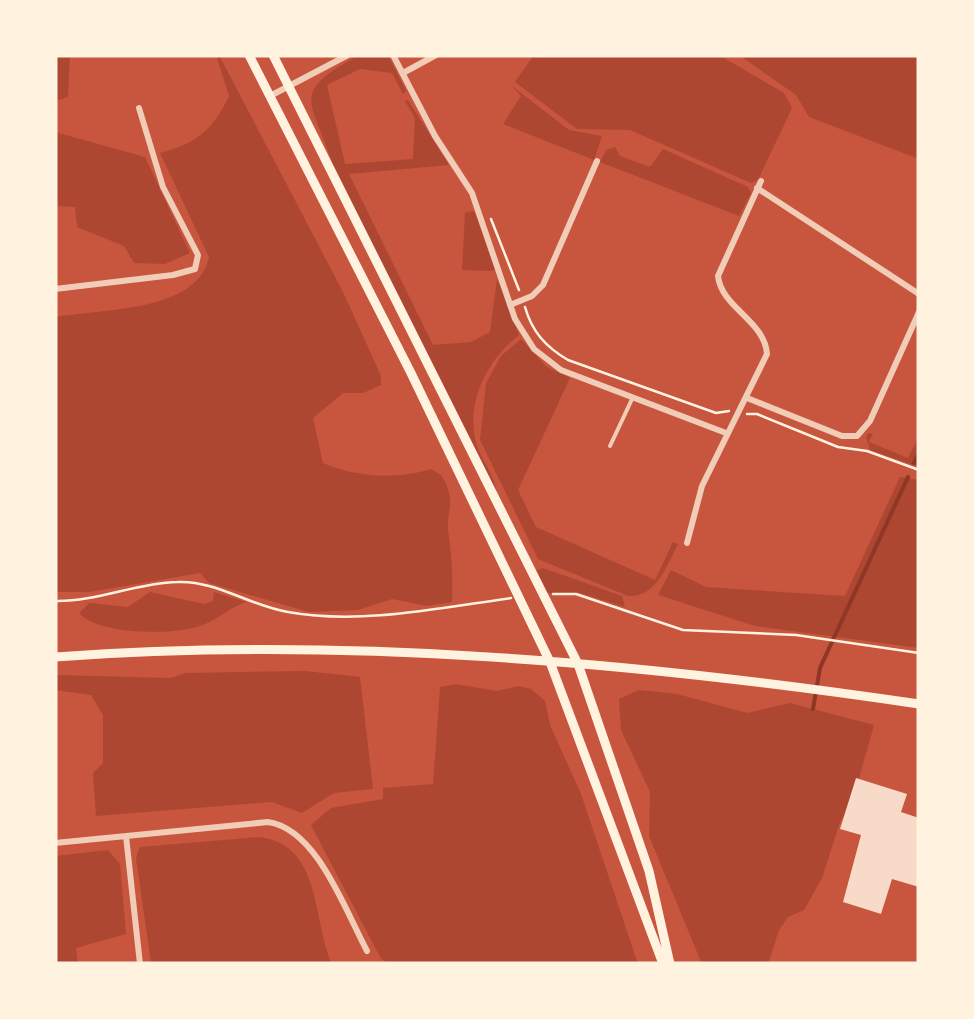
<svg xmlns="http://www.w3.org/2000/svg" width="974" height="1019" font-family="'PT Sans',sans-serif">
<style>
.green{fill:#ae4732}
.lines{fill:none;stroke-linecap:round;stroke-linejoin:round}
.stream{stroke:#8f3625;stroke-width:4}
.building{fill:#f7dbc8}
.path{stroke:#fff3e0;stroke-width:2.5}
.service{stroke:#f1ccb7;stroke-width:4}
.minor{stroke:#f1ccb7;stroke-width:6}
.secondary{stroke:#fff3e0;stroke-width:9}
</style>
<rect width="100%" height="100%" fill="#c8553d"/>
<path class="green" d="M55,55h15l-2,42 -13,4z
M216,55h3l125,239 37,82v9l-18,8h-20l-30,25 10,45c33,14 74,17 108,6l10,6c18,29 3,35 8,62 3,22 4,42 3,65l-25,4 -35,-7 -34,11 -49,2 -100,-29 -9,-10 -110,19h-35v-275c47,-8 143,-5 154,-60l-49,-104c36,-9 53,-23 69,-57z
M359,55h29l18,36 -3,3 -11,-21 -32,-4 -33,16 18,79 68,-5 2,-41 -10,-17 3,-1 41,65 -100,9 84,171 38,-3 19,-10 7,-53 22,56c-32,25 -55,69 -42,111 5,15 21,35 19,48l-164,-332c-22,-65 -42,-69 27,-107z
M534,55h185l65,38 8,15 -34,72 -7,3 -121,-53 -53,-1 -62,-47z
M739,55h180v104l-110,-42 -13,-22z
M512,86l57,44 33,6 -8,24 -91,-36 18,-28z
M55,132l90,25 45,96 -25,11 -31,-1 -10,-17 -47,-19 -2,-20 -19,-1 -1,8z
M615,147l5,9 30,11 13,-18 85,38 3,6 -12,23 -139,-54 6,-12z
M474,211l22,58 -4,2 -30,-1 3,-57z
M521,339l26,28 23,11 -52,112 18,37 119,53 18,-38 5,2c-11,21 -22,54 -50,52l-90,-37 -58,-119 6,-57 15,-27z
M868,433l5,1 -4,8 39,16 11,-22v31l-49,-17 -4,-13z
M900,477l19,3v168l-164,-22 -97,-31 13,-25 35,17 139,9z
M543,568l79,28 3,11 -45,-14h-34l-10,-22z
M150,592l54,12 9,-3 1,-9 32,10c-17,6 -28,17 -43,23 -27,11 -105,10 -124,-12l10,-10 39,4z
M305,671l55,6 13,112 -39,4 -32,20 -30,-11 -176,14 -3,-43 10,-10v-48l-12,-20 -36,-5v-15l116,3 14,-5z
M456,684l41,7 22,-5 12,3 14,12 5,24 31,69 57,170h-251l-7,-7 -69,-132 20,-17 52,-9v-11l50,-4 7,-97z
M639,690l38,4 70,19 43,-10 84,22 -22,78 -12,19 -18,56 -18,32 -16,7 -9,13 -11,34h-66l-53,-128 1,-44 -29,-62 -2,-31z
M259,837c63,7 53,83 73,127l-181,-1 -15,-105 4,-11z
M108,850l12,14 6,70 -50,14 2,16h-23v-108z"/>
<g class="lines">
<path class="stream" d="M914,463l5,-10
M813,709l7,-41 88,-191"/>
</g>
<path class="building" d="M856,778l51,16 -6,18 18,6v69l-27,-8 -11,35 -38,-12 18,-67 -21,-6z"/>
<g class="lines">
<path class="path" d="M491,219l28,71
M525,307c7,25 21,40 43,53l148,53 13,-2
M747,414h10l81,33 29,4 52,19
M553,594h23l107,36 113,5 123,18
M55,601c41,1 81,-18 122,-19 39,-2 73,24 111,30 72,13 151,-4 223,-14"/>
<path class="service" d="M610,446l23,-49"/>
<path class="minor" d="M393,55l42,81 37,57 43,126 19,30 27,21 165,63
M403,73l33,-18
M270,96l78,-41
M757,188l162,106
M55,289l118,-14 22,-6 3,-14 -35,-68 -24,-79
M510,305l22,-9 11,-11 54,-124
M747,398l95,38h15l13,-15 49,-109
M687,543l15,-57 65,-132c-2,-33 -46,-47 -49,-78l43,-95
M126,836l14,128
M55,843l213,-21c49,7 77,88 99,129"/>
<path class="secondary" d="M249,55l162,318 139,289 113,302
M273,55l305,609 71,207 21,93
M55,657c287,-21 580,5 864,47"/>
</g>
<rect width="974" height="1019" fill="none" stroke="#fff3e0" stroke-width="115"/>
</svg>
